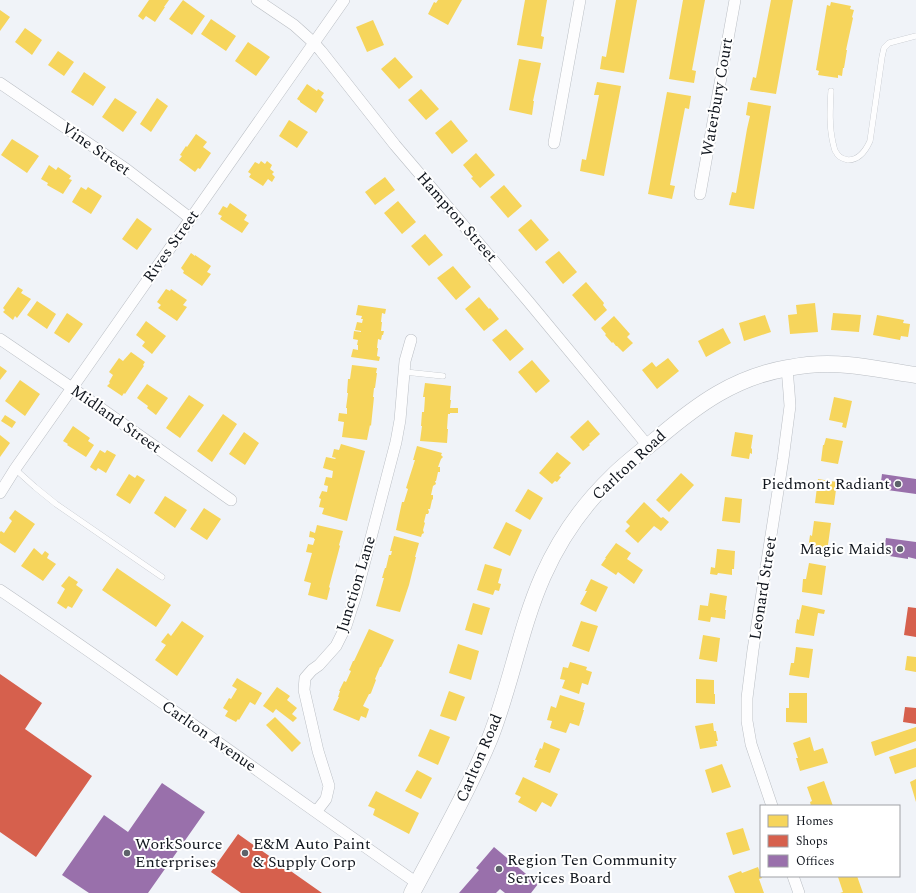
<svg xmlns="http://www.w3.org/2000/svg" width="916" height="893" font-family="Spectral,serif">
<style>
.homes{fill:#f6d55c}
.shops{fill:#d6604d}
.offices{fill:#9970ab}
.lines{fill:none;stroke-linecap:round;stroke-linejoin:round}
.lane-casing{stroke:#babec4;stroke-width:6}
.street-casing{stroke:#babec4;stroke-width:12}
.secondary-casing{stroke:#babec4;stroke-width:17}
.lane{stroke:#fdfdfe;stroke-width:5.5}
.street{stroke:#fdfdfe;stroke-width:11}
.secondary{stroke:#fdfdfe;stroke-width:16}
.poi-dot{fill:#5e636a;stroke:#fff;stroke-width:1.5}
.labels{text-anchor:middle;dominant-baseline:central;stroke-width:4;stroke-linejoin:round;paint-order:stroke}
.street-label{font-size:16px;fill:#10151d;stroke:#fff}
.poi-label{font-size:16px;fill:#10151d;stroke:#fff;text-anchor:start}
</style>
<rect width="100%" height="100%" fill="#f0f3f8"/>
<path class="homes" d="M149,0h20l-5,7h1l-10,15 -9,-6 -3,4 -5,-4z
M183,0l22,16 -13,19 -23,-16z
M438,0h24l-14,25 -20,-11 6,-12 2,1z
M525,0h22l-6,36 3,1 -2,12 -25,-4z
M616,0h21l-13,73 -24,-4 2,-13 4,1z
M683,0h22l-13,70 4,1 -2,12 -25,-4z
M771,0h22l-17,94 -26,-4 3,-13 3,1z
M831,2l20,4 -1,3 4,1 -2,7 1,1 -7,32h1l-3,18h-1l-1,8 -4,-1v3l-20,-3 1,-4 -3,-1 11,-65 3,1z
M0,10l10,7 -10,14z
M211,19l25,17 -10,15 -25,-17z
M373,20l11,25 -17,7 -11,-25z
M25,28l17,12 -10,15 -17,-13z
M248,42l22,15 -14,19 -21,-15z
M58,51l16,11 -10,14 -16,-11z
M395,57l18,20 -14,12 -18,-20z
M519,59l22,4 -8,38h1l-2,14 -23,-5z
M84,72l22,15 -13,19 -22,-14z
M597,82l24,4 -17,90 -24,-5 2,-12 4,1 13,-65h-5z
M307,84l10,7 1,-2 6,4 -3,4 3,3 -8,13 -16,-11v-1l-3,-2z
M421,89l18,20 -13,11 -18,-20z
M667,92l24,4 -2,13 -4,-1 -15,77 5,1 -3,13 -24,-5z
M115,98l22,14 -14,20 -21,-15z
M157,98l11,8 -17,26 -11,-8z
M748,102l23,4 -17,103 -25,-4 3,-13 4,1 11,-64 3,-13 -4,-1z
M289,120l19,12 -11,16 -18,-12z
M451,120l17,21 -16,13 -17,-21z
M196,134l11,8 -4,5 8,6 -11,16 -2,-1 -3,4 -16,-12 3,-4 -2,-1 6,-9 1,1z
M12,139l27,17 -12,17 -26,-18z
M476,153l19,22 -15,13 -9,-10 2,-1 -10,-12z
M261,161l4,3 2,-3 5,4 -2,4 4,3 -2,2 3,3 -3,5 -4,-3 -5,7 -14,-9 2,-3 -3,-2 7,-10 4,2z
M49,165l7,5 2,-3 13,9 -2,3 3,1 -9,14 -16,-9 1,-2 -7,-4z
M385,177l10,13 -20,15 -10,-13z
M504,185l18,21 -14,12 -18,-21z
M81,187l5,3 2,-3 14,9 -11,18 -19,-12z
M398,201l18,21 -14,12 -18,-21z
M230,203l17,12 -3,5 5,3 -7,10 -22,-14 2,-3 -4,-2 5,-8 4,2z
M137,218l15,11 -15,21 -15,-11z
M531,219l18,21 -13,11 -18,-21z
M425,234l18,21 -14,11 -18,-20z
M559,251l18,21 -14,12 -18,-22z
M191,253l4,3v-1l16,11 -4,6 4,2 -9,12 -19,-13 1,-2 -3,-3z
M453,266l18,21 -15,13 -19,-22z
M586,282l18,21 -1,2 4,5 -12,11 -23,-26z
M18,287l5,3 -2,3 10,6 -14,19 -2,-2 -2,4 -10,-8 2,-2 -2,-2z
M166,289l4,2 1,-2 16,11 -4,5 4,2 -10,14 -19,-13 3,-3 -4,-3z
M479,297l10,12 1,-1 9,11 -15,12 -19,-22z
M37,301l19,13 -9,15 -20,-14z
M815,303l3,29 -28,2 -2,-19 9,-1 -1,-9z
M358,305l28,4 -1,5 -3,-1 -1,9h1l-1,9h3l-1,4h-1l-1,5 -3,-1 -1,9h1l-1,8 3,1 -1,4 -28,-4 2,-8 5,1v-5h-1l1,-5 -5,-1 1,-8 7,1v-1l-6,-1 2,-8 5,1 1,-4h-2l1,-3 -6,-1z
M67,313l16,11 -14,19 -15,-10z
M833,313l28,2 -2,17 -28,-2z
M765,315l6,17 -27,9 -5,-18z
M877,315l27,5 -1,3 7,1 -2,13 -7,-1 -1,4 -27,-5z
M614,316l16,18 -3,3 6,6 -10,9 -6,-6h-1l-3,-4 -1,1 -7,-8 1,-1 -5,-6z
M146,321l20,15 -14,18 -10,-8 3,-4 -9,-7z
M723,328l8,15 -25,14 -8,-16z
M506,329l18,20 -14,12 -18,-21z
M131,352l14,10 -2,3 1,1 -19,28 -1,-1 -2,3 -15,-10 3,-3 -1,-1 4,-7 -4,-3 10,-14 4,3z
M668,358l11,13 -22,18 -15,-19 10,-8 4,5z
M532,360l18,21 -14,12 -18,-21z
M352,365l25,3 -1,5h1l-2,15h-1l-1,9h1l-3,29 -1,-1 -3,15 -25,-3 2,-15 -6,-1 1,-8 8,1v-6h-1l2,-15h-1l1,-14h2z
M0,366l7,5 -7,9z
M20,380l20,14 -15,22 -20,-15z
M425,383l26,3 -1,14h1l-1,8h8v5h-8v1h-2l-1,15h1l-1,14 -27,-2 2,-15h-1l1,-14h2l1,-15h-2z
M147,384l21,14 -12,17 -9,-7 1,-2 -11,-8z
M189,395l15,10 -24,33 -14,-10z
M834,397l18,4 -6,27 -4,-1 1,-4 -14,-3z
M223,414l14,10 -25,38 -15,-11z
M5,415l11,7 -4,6 -11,-7z
M588,420l12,14 -11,10 1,1 -7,6 -13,-14z
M73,426l17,12 -2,3 6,4 -8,12 -19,-12 1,-1 -5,-3z
M244,432l15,11 -14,22 -16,-11z
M735,432l18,3 -2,13 1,1v5l-2,-1 -1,6 -18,-3z
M0,435l10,8 -10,14z
M826,438l17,3 -5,23 -17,-3 2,-16h1z
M341,444l24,7 -18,70 -25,-7 2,-6 -5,-1 2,-8 -2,-1 3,-7 5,1 1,-6 -4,-1 2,-8 6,1 1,-7 -10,-3 3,-11 9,2 1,-1 -4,-1 2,-8 5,1z
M417,446l25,7 -1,2 2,2 -2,2 -3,8h2v5h-2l-2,9h-1l1,3 -3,2 -2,9h2v4l-1,1 -2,9h-2l1,3 -1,2h-2l-2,8 1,1 -2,7 1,3 -2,1 -1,3 -25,-7 6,-28h2l4,-13 -2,-1 9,-28h-2z
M100,450l5,3 2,-3 9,5 -10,18 -8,-5 -2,3 -6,-4z
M557,452l14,11 -12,13 2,1 -4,5 -2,-1 -3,3 -13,-11z
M681,473l13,12 -25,27 -13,-12z
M129,474l6,4 2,-3 8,5 -15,24 -14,-9z
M818,479l19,3 -3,23 -19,-2z
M528,489l15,9 -13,22 -15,-9z
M165,496l22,14 -12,18 -21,-15z
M725,497l17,2 -2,24 -18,-2z
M644,502l17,16 2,-1 6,5 -8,9 -7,-5 -16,17 -13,-12 5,-5 -4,-4z
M204,508l17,11 -14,21 -17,-11z
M15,510l20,14 -20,29 -15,-10v-11l1,-1 3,2 8,-12 -3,-3z
M814,521l17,2 -4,29 -19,-2 2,-15 2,1z
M506,522l16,8 -12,26 -17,-8z
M317,525l26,6 -4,14 1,1 -11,41 1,1 -3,12 -19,-5 3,-12 -7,-2 8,-28 -6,-1 2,-8 5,1 2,-6h-1v-1l-5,-1 1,-6 5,2z
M394,536l25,7 -4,14h1l-7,28 -9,27 -24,-6 8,-28h-2l3,-10h1l3,-13h2l1,-4h-2z
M616,543l15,10 -4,6 16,11 -9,14 -16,-12 -2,3 -15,-10 5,-7h-1z
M34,548l8,7 3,-4 4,3 -2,4 9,6 -13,17 -22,-15z
M717,549l18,2 -1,18h-2v6l-14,-2 -1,2 -7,-1 1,-7 4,1z
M809,563l17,3 -4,29 -20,-3 1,-13h3z
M485,564l17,5 -4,14 3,1 -2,7 -4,-1 -2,5 -16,-5z
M117,568l54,37 -15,22 -54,-37z
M69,576l9,6 -2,3 7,5 -11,18 -4,-2 -2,3 -9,-6 8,-14 -4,-3z
M591,579l17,8 -12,25 -16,-8 7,-13h-2z
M710,593l17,3 -2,14h1l-1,9 -14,-2 -1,5 -12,-2 2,-15 8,1z
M473,603l17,5 -8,27 -17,-5z
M802,605l23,5 -1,4 -6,-1 -4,23 -19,-3 2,-14 2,1z
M182,621l22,15 -27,40 -22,-16 11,-15 -5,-3 7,-9 3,3z
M581,621l17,5 -9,26 -17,-6z
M369,629l25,11 -13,27h-1l-5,12 1,1 -5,13 -1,1h-1l-6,12 6,3 -3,9 -5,-2 -2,5 -26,-11 6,-13h-1l2,-6h-1l5,-10 2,1 5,-11 -2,-1 1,-2 3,-7h1z
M703,635l17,3 -3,24 -18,-3z
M458,644l21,7 -8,29 -22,-7z
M796,647l17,2 -4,29 -20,-3 2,-12h3z
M907,656l9,1v15l-11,-2z
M570,662l17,5 -1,3 6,2 -4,13 -6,-2 -3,11 -17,-6 3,-8 -5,-1 3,-12 5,1z
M237,678l25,15 -7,12 -5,-3 -11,18 -1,-1 -2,3 -11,-6 3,-5 -5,-3 6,-10 2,1 6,-10 -5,-3z
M696,679l18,1v14h1v10l-19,-1z
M277,687l13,9 -3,4 10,8 -5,6 5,4 -4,4 -17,-13 -3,4 -10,-7z
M449,691l16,6 -9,24 -16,-5z
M789,693h18v30l-21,-1v-14h3z
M560,695l25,8 -2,7h1l-5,16 -9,-3 -4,10 -16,-5 2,-7 -5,-1 4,-14 5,2z
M275,717l26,26 -9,9 -26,-27z
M713,723l1,8h2l2,10h-2l1,5 -17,3 -5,-23z
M916,727v14l-41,15 -4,-14z
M430,729l20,8 -12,28 -20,-9z
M810,737l4,14 9,-3 5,15 -28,8 -4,-13h2l-5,-15z
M544,742l16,7 -10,24 -16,-6 3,-7h-2l5,-12 2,1z
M916,748v19l-21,7 -6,-17z
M722,764l9,23 -19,6 -7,-23z
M417,770l15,8 -11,21 -16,-8z
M523,777l35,17 -7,13 -9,-5 -6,10 -18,-10 3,-5 -6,-3z
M916,779v23l-6,-20z
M824,781l9,25h-22l-1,-4 2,-1 -5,-14z
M376,791l43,22 -10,21 -36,-19 2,-6 -7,-3z
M743,828l7,22 -17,5 -7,-22z
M758,867l4,11 -3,1 5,14h-29l-7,-17 13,-5 1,2z
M841,876h16l6,17h-23l3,-1 -5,-15z"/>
<path class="shops" d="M908,607l8,1v29l-12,-2z
M0,674l42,29 -17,26 67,47 -56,81 -36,-25z
M905,707l11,1v16l-13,-2z
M238,834l84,59h-81l-30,-21z"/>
<path class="offices" d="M882,474l34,5v15l-36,-5z
M886,538l30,4v17l-8,-2v2l-25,-4z
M162,783l43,29 -57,81h-59l-27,-18 42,-60 24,17z
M494,847l44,37 -7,9h-26l-5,-4 -4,4h-37l20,-23 -3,-2z"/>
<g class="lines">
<g class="lane-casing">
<path id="lane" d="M831,91c-1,18 -2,35 2,52 1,3 1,7 3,9 2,5 7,7 12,8 11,0 18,-10 22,-19l12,-84 2,-9 5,-5 27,-7
M405,372l38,4
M15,469l20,18 21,17 106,73"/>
</g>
<g class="street-casing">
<path id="street" d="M257,0l37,25 20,18 7,8 74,94 133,156 120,145
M0,83l126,86 64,49
M554,143l26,-143
M700,194l35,-194
M0,339l72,49 159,112
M0,493l15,-24 57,-81 272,-388
M0,590c141,95 277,196 417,293
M772,806l-21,-62 -4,-23v-23l6,-48 30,-191 7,-53 -1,-14 -2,-24
M316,812l10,-13 3,-13 -11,-35 -14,-61 1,-12 7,-8 7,-5 17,-19 10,-20 10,-31 40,-153 4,-22 5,-59 6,-21
M793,876l6,17"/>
</g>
<g class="secondary-casing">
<path id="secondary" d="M412,893c27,-51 56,-102 78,-155 21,-53 30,-110 53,-162 16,-36 40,-71 69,-99 14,-14 30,-26 46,-39 40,-34 77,-61 130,-70 19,-4 40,-5 60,-3 23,2 45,7 68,10"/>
</g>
<use href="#lane" class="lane"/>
<use href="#street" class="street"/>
<use href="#secondary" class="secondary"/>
</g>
<g class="poi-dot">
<circle cx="898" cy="484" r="4"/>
<circle cx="900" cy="549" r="4"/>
<circle cx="127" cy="853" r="4"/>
<circle cx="245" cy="853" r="4"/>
<circle cx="499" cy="869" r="4"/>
</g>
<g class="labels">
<g class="street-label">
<text transform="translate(717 97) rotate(-80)">Waterbury Court</text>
<text transform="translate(96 149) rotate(35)">Vine Street</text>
<text transform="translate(457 217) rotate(49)">Hampton Street</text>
<text transform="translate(171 246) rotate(-55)">Rives Street</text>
<text transform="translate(116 419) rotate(35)">Midland Street</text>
<text transform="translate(629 465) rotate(-43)">Carlton Road</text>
<text transform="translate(356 584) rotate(-73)">Junction Lane</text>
<text transform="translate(763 588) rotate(-81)">Leonard Street</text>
<text transform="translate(209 736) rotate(35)">Carlton Avenue</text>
<text transform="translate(479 758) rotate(-67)">Carlton Road</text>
</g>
<g class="poi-label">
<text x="890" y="484" text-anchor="end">Piedmont Radiant</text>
<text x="892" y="549" text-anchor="end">Magic Maids</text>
<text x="135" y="844">WorkSource<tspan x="135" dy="18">Enterprises</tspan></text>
<text x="253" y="844">E&amp;M Auto Paint<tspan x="253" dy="18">&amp; Supply Corp</tspan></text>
<text x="507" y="860">Region Ten Community<tspan x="507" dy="18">Services Board</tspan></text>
</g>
</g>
<rect x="760" y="805" width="140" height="72" fill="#ffffff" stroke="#9fa1a5"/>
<rect x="768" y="815" width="20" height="12" fill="#f6d55c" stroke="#9fa1a5"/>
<text x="796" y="825" font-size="12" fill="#10151d">Homes</text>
<rect x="768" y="835" width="20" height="12" fill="#d6604d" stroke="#9fa1a5"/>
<text x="796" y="845" font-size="12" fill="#10151d">Shops</text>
<rect x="768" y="855" width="20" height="12" fill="#9970ab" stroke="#9fa1a5"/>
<text x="796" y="865" font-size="12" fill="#10151d">Offices</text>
</svg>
